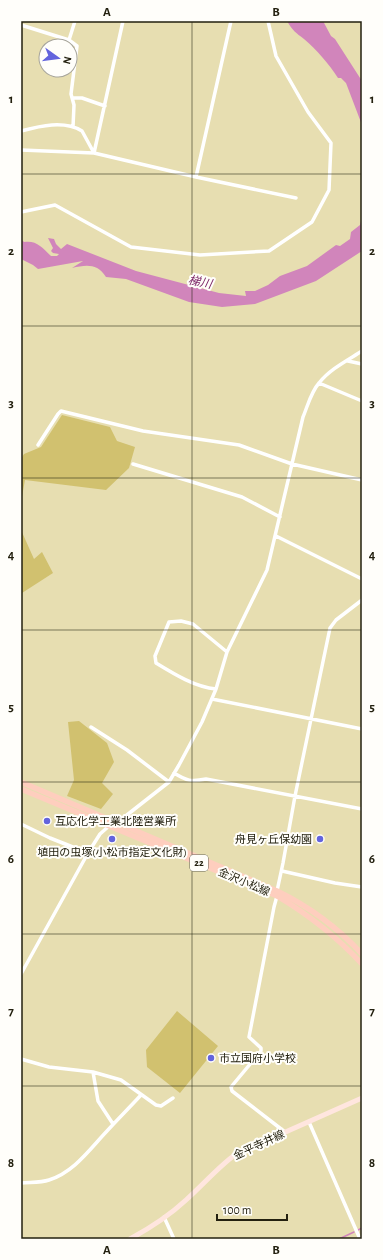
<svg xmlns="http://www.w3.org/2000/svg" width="383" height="1260" font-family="'Alegreya Sans','Noto Sans JP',sans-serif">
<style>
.green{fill:#d1c16f}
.water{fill:#d185bb}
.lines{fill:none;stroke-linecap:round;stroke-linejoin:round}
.stream{stroke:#d185bb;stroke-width:1.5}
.street{stroke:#fff;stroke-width:3.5}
.secondary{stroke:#ffe6df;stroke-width:5}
.primary{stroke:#fecebe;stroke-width:5.5}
.grid{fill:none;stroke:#23200f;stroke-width:1;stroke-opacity:0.55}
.poi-dot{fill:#6364dd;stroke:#fffefa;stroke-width:1.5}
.labels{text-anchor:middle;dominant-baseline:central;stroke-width:4;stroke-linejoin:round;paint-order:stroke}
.shield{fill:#fffefa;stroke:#656356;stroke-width:1}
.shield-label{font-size:10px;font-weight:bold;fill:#23200f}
.poi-label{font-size:11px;fill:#23200f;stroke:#fffefa;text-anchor:start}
.street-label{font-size:11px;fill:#23200f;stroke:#fffefa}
.water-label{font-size:12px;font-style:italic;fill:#781f64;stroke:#fffefa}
.neatline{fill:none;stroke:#23200f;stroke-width:1.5}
.grid-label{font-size:13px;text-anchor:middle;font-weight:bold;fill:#23200f}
</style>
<rect width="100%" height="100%" fill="#e7deb1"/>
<path class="green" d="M62,415l48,12 7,14 18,6 -6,21 -23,22 -81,-10 -4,22v-43l3,-5 17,-7z
M21,530l13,29 8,-7 11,21 -31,20z
M79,721l28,22 7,19 -12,21 11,11 -12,15 -34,-13 7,-16 -6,-58z
M177,1011l41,35 -38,47 -33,-26 -1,-17z"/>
<path class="water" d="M287,21h36l8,15 4,3 27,42v44l-16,-42 -5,-5h-3c-9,-14 -21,-28 -34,-39 -8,-6 -12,-9 -17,-18z
M362,217v34l-46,30 -61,23 -33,3 -33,-5 -63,-23 -20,-2c-9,-14 -20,-12 -34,-9l11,-7 -45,8 -5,-4 -12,-6v-20l3,3c12,-2 18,5 27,14h6l2,-2 -6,-1 -2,-2 2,-3 -5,-10 6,1 2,5 5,5 6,-5 69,27 83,22 27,3 -1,-5h10l13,-6 12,-9 27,-10 29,-21 4,1 10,-7 1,-7 9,-7z"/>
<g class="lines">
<path class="stream" d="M358,1230l4,-2
M339,1239l15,-7"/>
<path class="street" d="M21,25l48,15 8,6 -6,48 3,11 -1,22
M69,40l6,-19
M72,98h10l23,8
M21,131c19,-5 43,-11 61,0l12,22
M21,150l73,3 102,24 100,21
M94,153l29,-132
M196,177l35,-156
M21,212l34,-7 76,42 69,8 69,-4 43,-29 17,-32 2,-47 -23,-31 -32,-56 -8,-35
M348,361l14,3
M319,383l43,18
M38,445l20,-31 3,-3 82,20 96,14 53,19 70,16
M133,464l109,33 38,20
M276,536l86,43
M216,689c-21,-2 -42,-15 -60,-26l-1,-7 14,-34 12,-1 12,3 34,28
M212,699l150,30
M91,727l36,23 42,32
M174,773c13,8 17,9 32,6l156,30
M118,822l51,-40 10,-17 23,-43 14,-33 11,-37 40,-82 36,-153c5,-12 8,-25 16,-34 11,-14 29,-23 43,-32
M21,824l29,14 38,15
M282,871l53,12 27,4
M277,891l6,-28 12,-67 35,-168 6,-8 26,-20
M277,896l-3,11 -25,130 12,11v3l-30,36 1,4 53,41
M21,974l67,-121 12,-19 9,-8
M21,1059l28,8 44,5 28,8 35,25 5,1 12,-8
M93,1072l5,29 15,23
M309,1122l51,117
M21,1183c9,-1 19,0 28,-3 25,-8 40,-30 58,-49 11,-12 23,-24 34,-36
M164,1217l10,22"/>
<path class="secondary" d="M130,1239c20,-11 40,-24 56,-39 17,-15 32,-33 50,-46l126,-56"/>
<path class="primary" d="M21,782l256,109c31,15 61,37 85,63
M21,789l256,107c32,19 60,41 85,68"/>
</g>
<path class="grid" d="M192,21v1218M21,174h341M21,326h341M21,478h341M21,630h341M21,782h341M21,934h341M21,1086h341"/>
<g class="poi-dot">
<circle cx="47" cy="821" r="4"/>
<circle cx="112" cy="839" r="4"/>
<circle cx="320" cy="839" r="4"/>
<circle cx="211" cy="1058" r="4"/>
</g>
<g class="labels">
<rect class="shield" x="190" y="855" width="18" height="16" rx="3"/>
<g class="shield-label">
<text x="199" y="863">22</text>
</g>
<g class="poi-label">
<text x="55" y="821">互応化学工業北陸営業所</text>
<text x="312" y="839" text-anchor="end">舟見ヶ丘保幼園</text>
<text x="112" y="852" text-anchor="middle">埴田の虫塚(小松市指定文化財)</text>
<text x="219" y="1058">市立国府小学校</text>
</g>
<g class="street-label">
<text transform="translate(244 882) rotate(23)">金沢小松線</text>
<text transform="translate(259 1145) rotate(-25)">金平寺井線</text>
</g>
<g class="water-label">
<text transform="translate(200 282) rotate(11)">梯川</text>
</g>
</g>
<rect width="383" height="1260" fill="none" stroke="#fffefa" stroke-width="44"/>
<g transform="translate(58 58) rotate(104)"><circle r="19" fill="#fffefa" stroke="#a7a59c"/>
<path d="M0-3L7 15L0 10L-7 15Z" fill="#6364dd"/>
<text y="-6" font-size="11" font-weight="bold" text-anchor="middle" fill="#23200f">N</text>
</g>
<path d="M217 1214v6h70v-6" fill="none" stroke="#23200f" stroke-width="2"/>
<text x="223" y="1214" font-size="12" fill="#23200f" stroke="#fffefa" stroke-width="3" paint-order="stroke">100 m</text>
<rect x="22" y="22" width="339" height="1216" class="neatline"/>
<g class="grid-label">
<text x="107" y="16">A</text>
<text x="276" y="16">B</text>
<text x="11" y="103">1</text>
<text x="372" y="103">1</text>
<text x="11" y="255">2</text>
<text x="372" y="255">2</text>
<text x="11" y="407">3</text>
<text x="372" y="407">3</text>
<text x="11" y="559">4</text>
<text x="372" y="559">4</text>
<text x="11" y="711">5</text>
<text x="372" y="711">5</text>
<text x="11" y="863">6</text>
<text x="372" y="863">6</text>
<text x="11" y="1015">7</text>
<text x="372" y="1015">7</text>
<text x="11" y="1167">8</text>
<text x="372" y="1167">8</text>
<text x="107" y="1254">A</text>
<text x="276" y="1254">B</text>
</g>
</svg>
